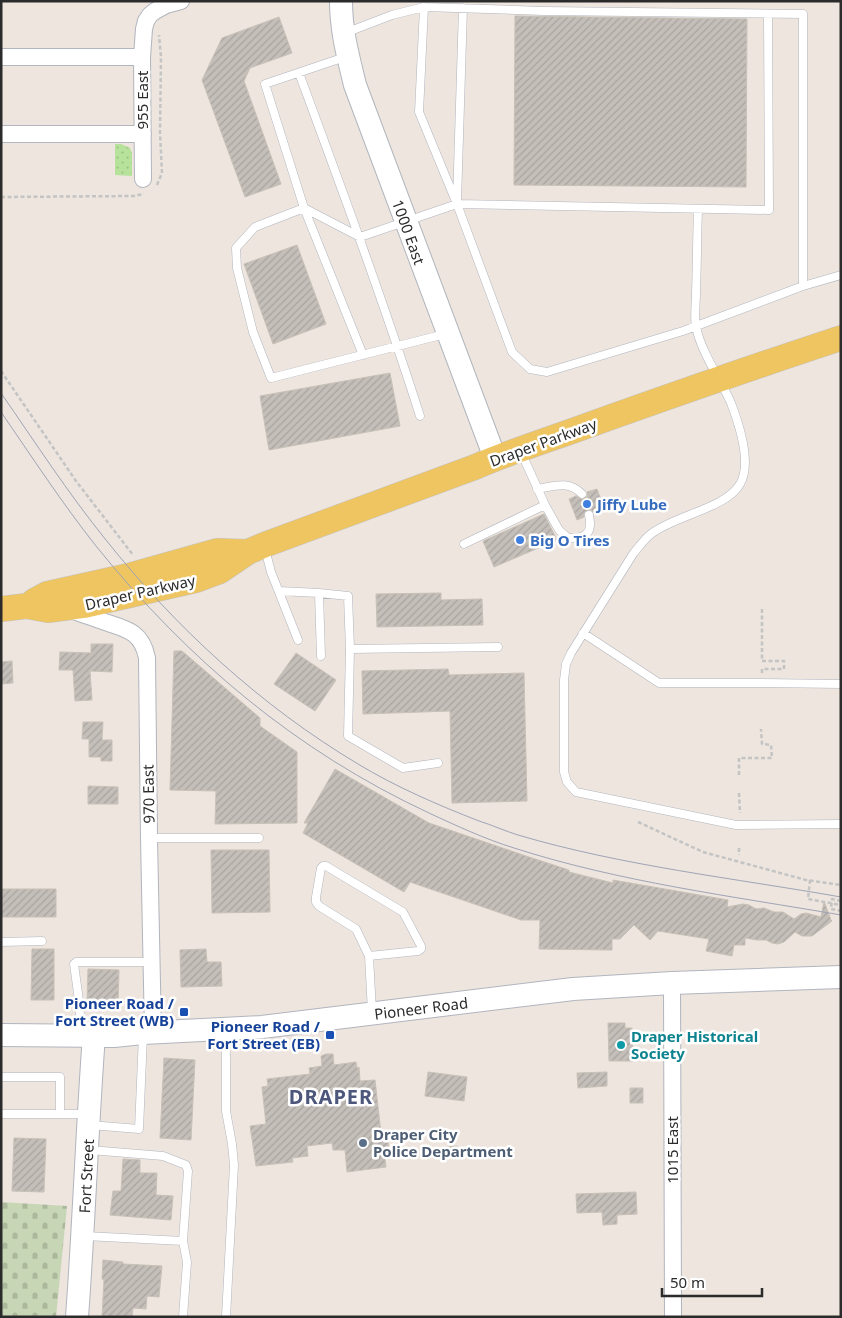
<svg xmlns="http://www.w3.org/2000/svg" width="842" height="1318" font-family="'Noto Sans',sans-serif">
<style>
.cemetery{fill:url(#cemetery-stones)}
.park{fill:url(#park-dots)}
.building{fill:url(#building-hatch);stroke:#c8c1b7}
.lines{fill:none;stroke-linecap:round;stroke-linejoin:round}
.lane-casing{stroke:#b1b5be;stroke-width:9}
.street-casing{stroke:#b1b5be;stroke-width:18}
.secondary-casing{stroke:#b1b5be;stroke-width:24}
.primary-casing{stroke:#c4c4c4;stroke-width:26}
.path{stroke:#c4c4c4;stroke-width:2.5;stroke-dasharray:4 2.5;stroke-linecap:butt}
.lane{stroke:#fff;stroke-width:8}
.street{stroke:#fff;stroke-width:16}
.secondary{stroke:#fff;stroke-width:22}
.primary{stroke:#eec561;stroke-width:25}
.tram{stroke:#a0a4b5;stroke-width:1}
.shop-dot{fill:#3f7fe0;stroke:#fff;stroke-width:2}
.transit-dot{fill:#1a4fb4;stroke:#fff;stroke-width:2}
.culture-dot{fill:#0f9aa8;stroke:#fff;stroke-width:2}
.service-dot{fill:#5c6f8a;stroke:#fff;stroke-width:2}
.labels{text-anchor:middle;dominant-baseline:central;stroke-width:5;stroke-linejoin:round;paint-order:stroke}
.street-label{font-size:15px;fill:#2b2b2b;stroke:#fff}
.shop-label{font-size:15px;font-weight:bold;fill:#366cbe;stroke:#fff;text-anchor:start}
.transit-label{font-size:15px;font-weight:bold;fill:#164399;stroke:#fff;text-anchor:end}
.culture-label{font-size:15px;font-weight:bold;fill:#0d838f;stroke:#fff;text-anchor:start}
.service-label{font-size:15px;font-weight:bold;fill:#4e5e75;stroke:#fff;text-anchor:start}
.district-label{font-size:20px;font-weight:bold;letter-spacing:1px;fill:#4c577b;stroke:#fff}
</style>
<defs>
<pattern id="cemetery-stones" width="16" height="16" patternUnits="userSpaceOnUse" patternTransform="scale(1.25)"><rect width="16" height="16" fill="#c7d6b5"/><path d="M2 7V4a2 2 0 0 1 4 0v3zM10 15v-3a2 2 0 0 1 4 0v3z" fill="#abb89c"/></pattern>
<pattern id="park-dots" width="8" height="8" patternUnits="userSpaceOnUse" patternTransform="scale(1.25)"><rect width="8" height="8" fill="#b7e29b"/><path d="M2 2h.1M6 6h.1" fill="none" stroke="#9ec286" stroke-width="1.8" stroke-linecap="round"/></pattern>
<pattern id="building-hatch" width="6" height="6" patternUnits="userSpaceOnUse" patternTransform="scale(1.25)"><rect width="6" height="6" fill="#c5bfba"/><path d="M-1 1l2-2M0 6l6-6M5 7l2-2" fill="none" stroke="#a9a4a0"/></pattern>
</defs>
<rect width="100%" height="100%" fill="#ede5de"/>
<path class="cemetery" d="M1,1202l66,4 -11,111h-55z"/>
<path class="park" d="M115,144h6l9,4 2,5v23l-17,-1z"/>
<path class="building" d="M515,16l232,3 -1,168 -232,-2z
M279,17l13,36 -42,15 -6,13 37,103 -36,13 -43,-117 20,-42z
M297,245l29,79 -53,20 -29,-80z
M390,373l10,53 -131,24 -9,-54z
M597,489l8,21 -11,3 -3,-3h-3l-4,3v4l-7,3 -8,-21 7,-3 5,3h2l4,-2v-5z
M544,514l13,26 -63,27 -11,-26z
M441,593v7l41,-1 1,26 -106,2 -1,-33z
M91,644h22l-1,28 -22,-1 2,29 -17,1 -2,-31h-14l1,-18 31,1z
M174,651h8l78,67v8l37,26v71l-82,1 1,-33 -46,-1z
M296,653l40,27 -21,31 -41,-27z
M12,661l1,22 -12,1v-22z
M448,669l1,6 75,-2 3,128 -75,2 -2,-92 -87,3 -1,-43z
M83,722h20l-1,18h10v21h-11v-4h-12v-18h-7z
M335,769l94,54 100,34 40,13v2l44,11v-3l115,20 -1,7 16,-3 6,1 7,4 8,-1 10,4h9l11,7 7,-5 5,-1 15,4 3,-16 7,19 1,1 -20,15h-10l-7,-4 -11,10 -6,2 -6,-1 -6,-3h-9l-12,-2v7h-11l-2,11 -26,-5 3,-12 -51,-8 -8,9 -16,-15 -14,14h-8v11l-73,-1 1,-29h-19l-111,-38 -6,10 -101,-59 5,-10h-4z
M88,786l30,1v17h-30z
M211,850h58l1,62 -58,1z
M1,889h55v28h-55z
M32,949h22v51h-23z
M206,949l1,13h14l1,24 -41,1 -1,-37z
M88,969l31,1 -1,36 -31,-1z
M608,1023h17v5h7l1,33h-24z
M326,1054h7l1,11 22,-3 1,6 2,-1 1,14 15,-1 6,53h6l2,18 -5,1 2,15 -39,5 -2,-22h-12l-1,-7 -25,3 1,10 -16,2 1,4 -37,4 -6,-40 16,-2 -4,-37 6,-1 -1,-7 43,-5 -1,-6 13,-2 -1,-10z
M164,1058l31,2 -4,80 -31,-2z
M428,1072l39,5 -3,24 -39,-5z
M607,1072v14l-29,2 -1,-15z
M630,1088h13v15h-13z
M14,1138l32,1 -2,53 -32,-1z
M457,1146l1,10 -19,2 -1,-10z
M123,1159l17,1v13h17l-1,22 17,1 -2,24 -61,-5 3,-24h8z
M636,1192l1,22 -20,1v9l-14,1 -1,-13 -25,1 -1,-19z
M103,1260l20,2v2l39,2 -3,31 -12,-1 -1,13 -13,-1 -1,9h-30l2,-37 -2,-1z"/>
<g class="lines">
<g class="lane-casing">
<path id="lane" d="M345,33l47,-18 32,-8 120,4 259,3v272l-120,45 -136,41 -17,-3 -18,-17 -55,-148 -38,-92 5,-105
M345,57l-80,27 39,124 59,147
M299,73c42,114 84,227 121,343
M457,201l6,-193
M698,209c-1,28 -1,56 -2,84 0,10 -2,24 0,34 6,27 24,51 35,76 8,21 21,61 9,81 -13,24 -67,32 -89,50 -7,5 -12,13 -18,20l-62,99 -5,11 -2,16v92l3,10 9,10 160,33 105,-1
M803,286l38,-11
M445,334l-174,44 -18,-46 -16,-64 -1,-20 19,-21 49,-19 56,29 97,-33 312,6 -1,-196
M537,489c18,-3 31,-9 45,5
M545,505l14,25 9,8c18,1 25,-5 21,-23
M464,544l81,-39 -24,-53
M265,549l6,23 27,68
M279,591l40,2
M583,633l76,50h103l79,1
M350,649l148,-2
M321,656l-2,-63 29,3 2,53 -2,87 55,32 35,-5
M149,838h110
M1,942l41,-1
M369,956l-13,-27 -37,-23 -3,-4v-5l5,-29 2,-2h3l77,46 18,34v3l-3,2 -49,5 3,56
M225,1030l1,28v53l6,33 2,21 -8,152
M79,1033l1,-25 -6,-44 2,-2h76
M1,1077h59v37
M1,1114h86
M90,1125l49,4 4,-94
M90,1150l73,6 23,9 2,6 -5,70
M85,1236l98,5 4,21 -4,55"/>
</g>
<g class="street-casing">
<path id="street" d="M1,57h141
M1,134h142
M143,179l-1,-122 2,-28 2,-8 4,-6 5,-4 11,-6 15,-4
M71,610c11,4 23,8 34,12 22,7 37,10 42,36l2,180 4,195
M672,983l1,334"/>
</g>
<g class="secondary-casing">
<path id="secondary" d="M341,1c0,30 7,55 14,84l140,373
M1,1035l113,1 29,-3 119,-6 311,-38 99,-6 169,-6
M77,1317c7,-94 10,-188 17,-282"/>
</g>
<g class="primary-casing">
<path id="primary" d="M34,601l13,-7 81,-18 89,-25 31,1
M1,609l25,-3 22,4 38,-5 110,-25 24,-9 28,-19 16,-7 211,-78c37,-16 76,-28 114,-42 84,-30 167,-59 252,-87"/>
</g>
<path class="path" d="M157,185l5,-12 -2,-40 1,-76 -2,-22
M1,197l133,-1 10,-2
M1,371l75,110 57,74
M762,673v-4h22v-8h-22v-52
M739,775v-17h33l-1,-13 -9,-1 -1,-15
M739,793l1,20
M638,822l65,30 103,28 35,5
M739,848v7
M810,880l-2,19 33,6
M841,901l-9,-2 -1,10 10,2"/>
<use href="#lane" class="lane"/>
<use href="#street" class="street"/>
<use href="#secondary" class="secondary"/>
<use href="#primary" class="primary"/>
<path class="tram" d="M1,393c34,49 67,100 105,147 70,88 155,166 252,224 38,23 80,41 121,57 13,4 26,10 39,14 105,31 215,43 323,62
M1,412c31,45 61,91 95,134 92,114 200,205 333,267 28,13 56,26 85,35 106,34 217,48 327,67"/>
</g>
<g class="shop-dot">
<circle cx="587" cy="504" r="5"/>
<circle cx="520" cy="540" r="5"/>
</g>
<g class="transit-dot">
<rect x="179" y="1007" width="10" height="10" rx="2.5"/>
<rect x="325" y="1030" width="10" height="10" rx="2.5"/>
</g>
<circle class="culture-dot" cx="621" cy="1045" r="5"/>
<circle class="service-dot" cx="363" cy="1143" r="5"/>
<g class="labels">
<g class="street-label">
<text transform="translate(142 100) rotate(-90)">955 East</text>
<text transform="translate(409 232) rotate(70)">1000 East</text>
<text transform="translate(543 442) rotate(-20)">Draper Parkway</text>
<text transform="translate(140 592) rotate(-13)">Draper Parkway</text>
<text transform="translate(148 794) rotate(-91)">970 East</text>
<text transform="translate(421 1008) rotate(-7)">Pioneer Road</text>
<text transform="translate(672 1150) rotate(-90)">1015 East</text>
<text transform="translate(86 1176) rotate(-87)">Fort Street</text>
</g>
<g class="shop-label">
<text x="597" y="504">Jiffy Lube</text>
<text x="530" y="540">Big O Tires</text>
</g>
<g class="transit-label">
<text x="174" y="1003">Pioneer Road /<tspan x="174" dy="17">Fort Street (WB)</tspan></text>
<text x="320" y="1026">Pioneer Road /<tspan x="320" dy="17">Fort Street (EB)</tspan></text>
</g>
<g class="culture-label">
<text x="631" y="1036">Draper Historical<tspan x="631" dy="17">Society</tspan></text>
</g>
<g class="service-label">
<text x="373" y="1134">Draper City<tspan x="373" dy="17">Police Department</tspan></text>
</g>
<g class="district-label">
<text x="331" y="1096">DRAPER</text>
</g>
</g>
<rect width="842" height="1318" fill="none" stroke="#2b2b2b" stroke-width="5"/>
<path d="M662 1288v8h100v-8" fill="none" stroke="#2b2b2b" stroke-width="2.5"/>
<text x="670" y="1288" font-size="15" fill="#2b2b2b" stroke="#ffffff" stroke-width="4" paint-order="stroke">50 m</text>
</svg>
